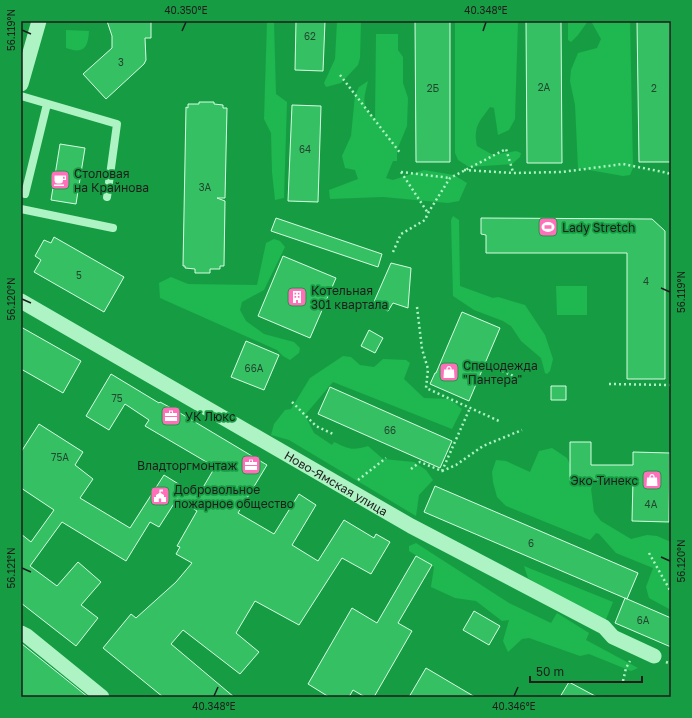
<svg xmlns="http://www.w3.org/2000/svg" width="692" height="718" font-family="'Golos Text',sans-serif">
<style>
.green{fill:#1fb74f}
.building{fill:#36c064;stroke:#d6fde2}
.lines{fill:none;stroke-linecap:round;stroke-linejoin:round}
.path{stroke:#aef3c4;stroke-width:2.5;stroke-dasharray:2 3;stroke-linecap:butt}
.lane{stroke:#aef3c4;stroke-width:8}
.street{stroke:#aef3c4;stroke-width:15}
.ticks{fill:none;stroke:#1d1d1d;stroke-width:1.5}
.labels{text-anchor:middle;dominant-baseline:central;stroke-width:3.5;stroke-linejoin:round;paint-order:stroke}
.number-label{font-size:10px;fill:#23462f}
.poi-label{font-size:12px;fill:#1d1d1d;stroke:#169d43;text-anchor:start}
.street-label{font-size:12px;fill:#1d1d1d;stroke:#169d43}
.neatline{fill:none;stroke:#1d1d1d;stroke-width:1.5}
.ticks-label{font-size:10px;text-anchor:middle;fill:#1d1d1d}
</style>
<rect width="100%" height="100%" fill="#169d43"/>
<path class="green" d="M267,21h7l2,73 11,8 -3,96 -9,2 -3,-28 -1,-39 -7,-14z
M337,21h24l-1,37 -2,7 -17,18 -15,4 -2,-4 11,-24z
M455,21h63l-3,98 -6,11 -11,5 -4,-27 -4,-1c-11,15 -17,20 -13,39l16,9 23,-4 5,2 -1,4 -8,7 -43,3 -11,-7 -3,-7z
M568,21h20l-10,14 -7,7 -3,-2z
M591,21h39l3,147 -3,7 -7,1 -45,-8 -3,-63 -5,-24 1,-11 7,-17 19,-5 4,-9z
M66,30l23,1c-1,18 -6,23 -23,17z
M376,34h22v16l5,7v26l5,15 -1,28 -10,24v11h-4l-7,17 7,2 31,-10 30,5 13,8 -8,18 -11,2 -65,-6 -53,2 -1,-9 29,-11 -3,-9 -10,-2 -3,-12 9,-20 4,-41 4,-8 9,-6c-4,17 -8,25 7,38z
M453,216l6,4 1,66 33,12 5,-1 27,8 20,30 8,24 -3,12 -3,3 -2,-1 -4,-15 -20,-17 -10,-15 -8,-5 -29,-11 -21,-14 -2,-76z
M274,239l6,2 5,6 -21,43 -22,12 -2,8 6,11 18,13 30,8 6,6 -1,5 -9,7 -7,-4 -6,-6 -117,-52 -1,-15 12,-6 17,7 69,1 9,-42z
M556,286h31v29h-30z
M343,356l8,1 9,8 14,2 9,-8 23,1 4,3 -6,16 20,19 26,1 12,10 -10,20 -119,-47 -28,33 9,18 18,12 2,-3c15,7 18,9 34,4l15,13 31,3 12,8 7,10 -14,15 -3,21 -127,-76 -18,-5 3,-11 11,-14 6,-1 19,-31z
M552,448l15,10 7,15 22,4 -5,12 3,23 7,9 30,18 16,-4 10,1 14,6v68l-22,-12 -3,-11 7,-19 -37,-15 -17,-19 -3,-1 -6,7 -84,-34 -9,-9 -4,-15 -1,-10 4,-12 10,1 24,11 9,-21z
M416,543l93,60 42,20 6,-10 32,20 -3,7 52,28 -7,3 -42,-17 -9,2 -51,-18 -7,1 -14,13 -5,-11 6,-21 -7,1 -26,-20 -21,-3 -24,-11 3,-20 -25,-16v-5z
M524,566l89,36 -9,22 -76,-46z"/>
<path class="building" d="M107,21h44v17h-6l1,22 -2,4 -38,35 -23,-25 29,-26v-12z
M296,21h29l-2,50 -28,-1z
M415,21h35v141h-34z
M526,21h35l1,142h-35z
M637,21h33l1,141h-32z
M199,102h15v2l9,1v3h4l-2,90h-8l8,3 -1,65h-4v3h-10v4h-15v-4l-10,-1v-2h-2l3,-159 2,1v-4h11z
M292,105l29,1 -3,96 -30,-1z
M60,144l25,4 -9,56 -25,-4z
M276,218l106,36 -4,13 -107,-36z
M481,218l171,1 13,12v148h-38v-126h-141v-18l-5,-1z
M54,237l70,40 -20,35 -70,-40 7,-12 -6,-4 9,-16 7,3z
M283,256l53,22 -26,60 -52,-22z
M391,263l20,5 -3,40 -15,-5 -5,8 -15,-7z
M462,312l38,16 -31,73 -39,-17 5,-11h1z
M21,327l60,34 -18,32 -42,-24z
M369,330l14,8 -8,15 -14,-7z
M246,341l33,14 -15,35 -33,-13z
M111,374l48,29 1,-1 15,8 92,55 -29,48 36,21 25,-40 17,11 -24,40 26,16 26,-41 30,18 2,-4 14,8 -19,32 -29,-16 -43,67 -44,-24 -19,32 23,19 -19,22 -57,-44 -12,14 63,53h-71l-60,-49 28,-34 5,4 40,-36 16,-19 -16,-9 4,-7 -3,-1 20,-35 -20,-12 -18,28 -9,-5 -24,39 -64,-39 -32,44 27,20 21,-24 23,20 -20,23 17,13 -22,28 -55,-43v-69l10,8 23,-32 -33,-22v-36l18,-28 44,28 -8,13 18,14 -13,19 50,30 34,-53 34,21 17,-29 -70,-41 4,-6 -24,-16 -16,26 -23,-14z
M551,386h15v14h-15z
M330,387l122,54 -12,27 -122,-54z
M570,442h21v23h42v-13l37,1 -1,69 -37,-1 1,-41h-63z
M435,486l203,87 -11,26 -203,-87z
M416,556l16,9 -34,58 14,8 -38,66h-9l-12,-7 -4,7h-20l-21,-13 44,-76 25,15z
M625,598l46,20v29l-56,-24z
M474,611l26,15 -11,19 -26,-15z
M21,643l1,1 66,53h-67z
M426,668l49,29h-66z
M569,682l28,15h-37z"/>
<g class="lines">
<path class="path" d="M340,75l61,79
M464,170l49,3 49,-1 61,-8 45,9 3,4
M401,172l27,41
M401,172l49,6
M393,252l8,-18 24,-14 3,-7 22,-35 56,-29 7,23
M417,307l5,42 6,20 -2,19 73,33
M488,365l30,13
M609,384l62,1
M292,402l24,24 19,9
M411,469l9,-7 22,9 28,-63
M442,471l14,-6 27,-19 39,-16
M358,480l28,-22
M649,553l22,39
M666,662l5,2
M623,681l3,-13 4,-7"/>
<path class="lane" d="M21,96l96,28 -10,73
M25,194l22,-90
M21,209l92,19"/>
<g class="street">
<path d="M21,84l18,-63"/>
<path id="s1" d="M21,301l390,225 193,101 9,10 41,19"/>
<path d="M21,633l6,3 75,61"/>
</g>
</g>
<path class="ticks" d="M22,30l9,4M182,31l4,-9M483,31l3,-9M661,288l9,4M22,299l9,4M661,557l9,4M22,568l9,4M214,696l4,-9M514,696l4,-9"/>
<defs>
<g id="cafe-square" transform="scale(1)"><rect x="-9" y="-9" width="18" height="18" rx="4" fill="#ff6fba" stroke="#169d43"/><path d="M-5.5-4.5H6V0H3Q3 3.5 0 3.5H-2.5Q-5.5 3.5-5.5 0ZM3-3.2v2h1.7v-2ZM-6 4.5H4V6H-6Z" fill="#fff"/></g>
<g id="stadium-square" transform="scale(1)"><rect x="-9" y="-9" width="18" height="18" rx="4" fill="#ff6fba" stroke="#169d43"/><path d="M0-5a6.5 5 0 1 0 0 10a6.5 5 0 1 0 0-10ZM-3.5-1.8h7v3.6h-7Z" fill="#fff"/></g>
<g id="building-square" transform="scale(1)"><rect x="-9" y="-9" width="18" height="18" rx="4" fill="#ff6fba" stroke="#169d43"/><path d="M-4-6H4V6H1V3H-1V6H-4ZM-2.5-4.3h1.7v1.8h-1.7ZM.8-4.3h1.7v1.8H.8ZM-2.5-1h1.7V.8h-1.7ZM.8-1h1.7V.8H.8Z" fill="#fff"/></g>
<g id="shop-square" transform="scale(1)"><rect x="-9" y="-9" width="18" height="18" rx="4" fill="#ff6fba" stroke="#169d43"/><path d="M-5-2.5h2.3a2.7 3.5 0 0 1 5.4 0H5L5.5 6h-11ZM-1.5-2.5h3a1.5 2.3 0 0 0-3 0Z" fill="#fff"/></g>
<g id="office-square" transform="scale(1)"><rect x="-9" y="-9" width="18" height="18" rx="4" fill="#ff6fba" stroke="#169d43"/><path d="M-6-3h4V-5.5h4V-3h4V5H-6ZM-1-4.5V-3h2v-1.5ZM-6 0V1H6V0Z" fill="#fff"/></g>
<g id="civic-square" transform="scale(1)"><rect x="-9" y="-9" width="18" height="18" rx="4" fill="#ff6fba" stroke="#169d43"/><path d="M-.6-6.5H3V-4.5H.6V-3L4-1V1h2V6H-6V1h2V-1L-.6-3ZM-1.2 2.5V6h2.4V2.5Z" fill="#fff"/></g>
</defs>
<g fill-rule="evenodd">
<use href="#cafe-square" x="60" y="180"/>
<use href="#stadium-square" x="548" y="227"/>
<use href="#building-square" x="297" y="297"/>
<use href="#shop-square" x="449" y="372"/>
<use href="#office-square" x="171" y="416"/>
<use href="#office-square" x="251" y="465"/>
<use href="#shop-square" x="652" y="480"/>
<use href="#civic-square" x="160" y="496"/>
</g>
<g class="labels">
<g class="number-label">
<text x="310" y="36">62</text>
<text x="121" y="62">3</text>
<text x="544" y="87">2А</text>
<text x="433" y="88">2Б</text>
<text x="654" y="88">2</text>
<text x="305" y="149">64</text>
<text x="205" y="187">3А</text>
<text x="79" y="275">5</text>
<text x="646" y="281">4</text>
<text x="254" y="368">66А</text>
<text x="117" y="398">75</text>
<text x="390" y="430">66</text>
<text x="60" y="457">75А</text>
<text x="651" y="504">4А</text>
<text x="531" y="543">6</text>
<text x="643" y="620">6А</text>
</g>
<g class="poi-label">
<text x="74" y="173">Столовая<tspan x="74" dy="14">на Крайнова</tspan></text>
<text x="562" y="227">Lady Stretch</text>
<text x="311" y="290">Котельная<tspan x="311" dy="14">301 квартала</tspan></text>
<text x="463" y="365">Спецодежда<tspan x="463" dy="14">"Пантера"</tspan></text>
<text x="185" y="416">УК Люкс</text>
<text x="237" y="465" text-anchor="end">Владторгмонтаж</text>
<text x="638" y="480" text-anchor="end">Эко-Тинекс</text>
<text x="174" y="489">Добровольное<tspan x="174" dy="14">пожарное общество</tspan></text>
</g>
<g class="street-label">
<text stroke="none"><textPath href="#s1" startOffset="364">Ново-Ямская улица</textPath></text>
</g>
</g>
<rect width="692" height="718" fill="none" stroke="#169d43" stroke-width="44"/>
<path d="M530 676v6h112v-6" fill="none" stroke="#1d1d1d" stroke-width="2"/>
<text x="536" y="676" font-size="12" fill="#1d1d1d" stroke="#169d43" stroke-width="3" paint-order="stroke">50 m</text>
<rect x="22" y="22" width="648" height="674" class="neatline"/>
<g class="ticks-label">
<text x="186" y="14">40.350°E</text>
<text x="486" y="14">40.348°E</text>
<text transform="translate(11 30) rotate(-90)" y="4">56.119°N</text>
<text transform="translate(681 292) rotate(-90)" y="4">56.119°N</text>
<text transform="translate(11 299) rotate(-90)" y="4">56.120°N</text>
<text transform="translate(681 561) rotate(-90)" y="4">56.120°N</text>
<text transform="translate(11 568) rotate(-90)" y="4">56.121°N</text>
<text x="214" y="710">40.348°E</text>
<text x="514" y="710">40.346°E</text>
</g>
</svg>
